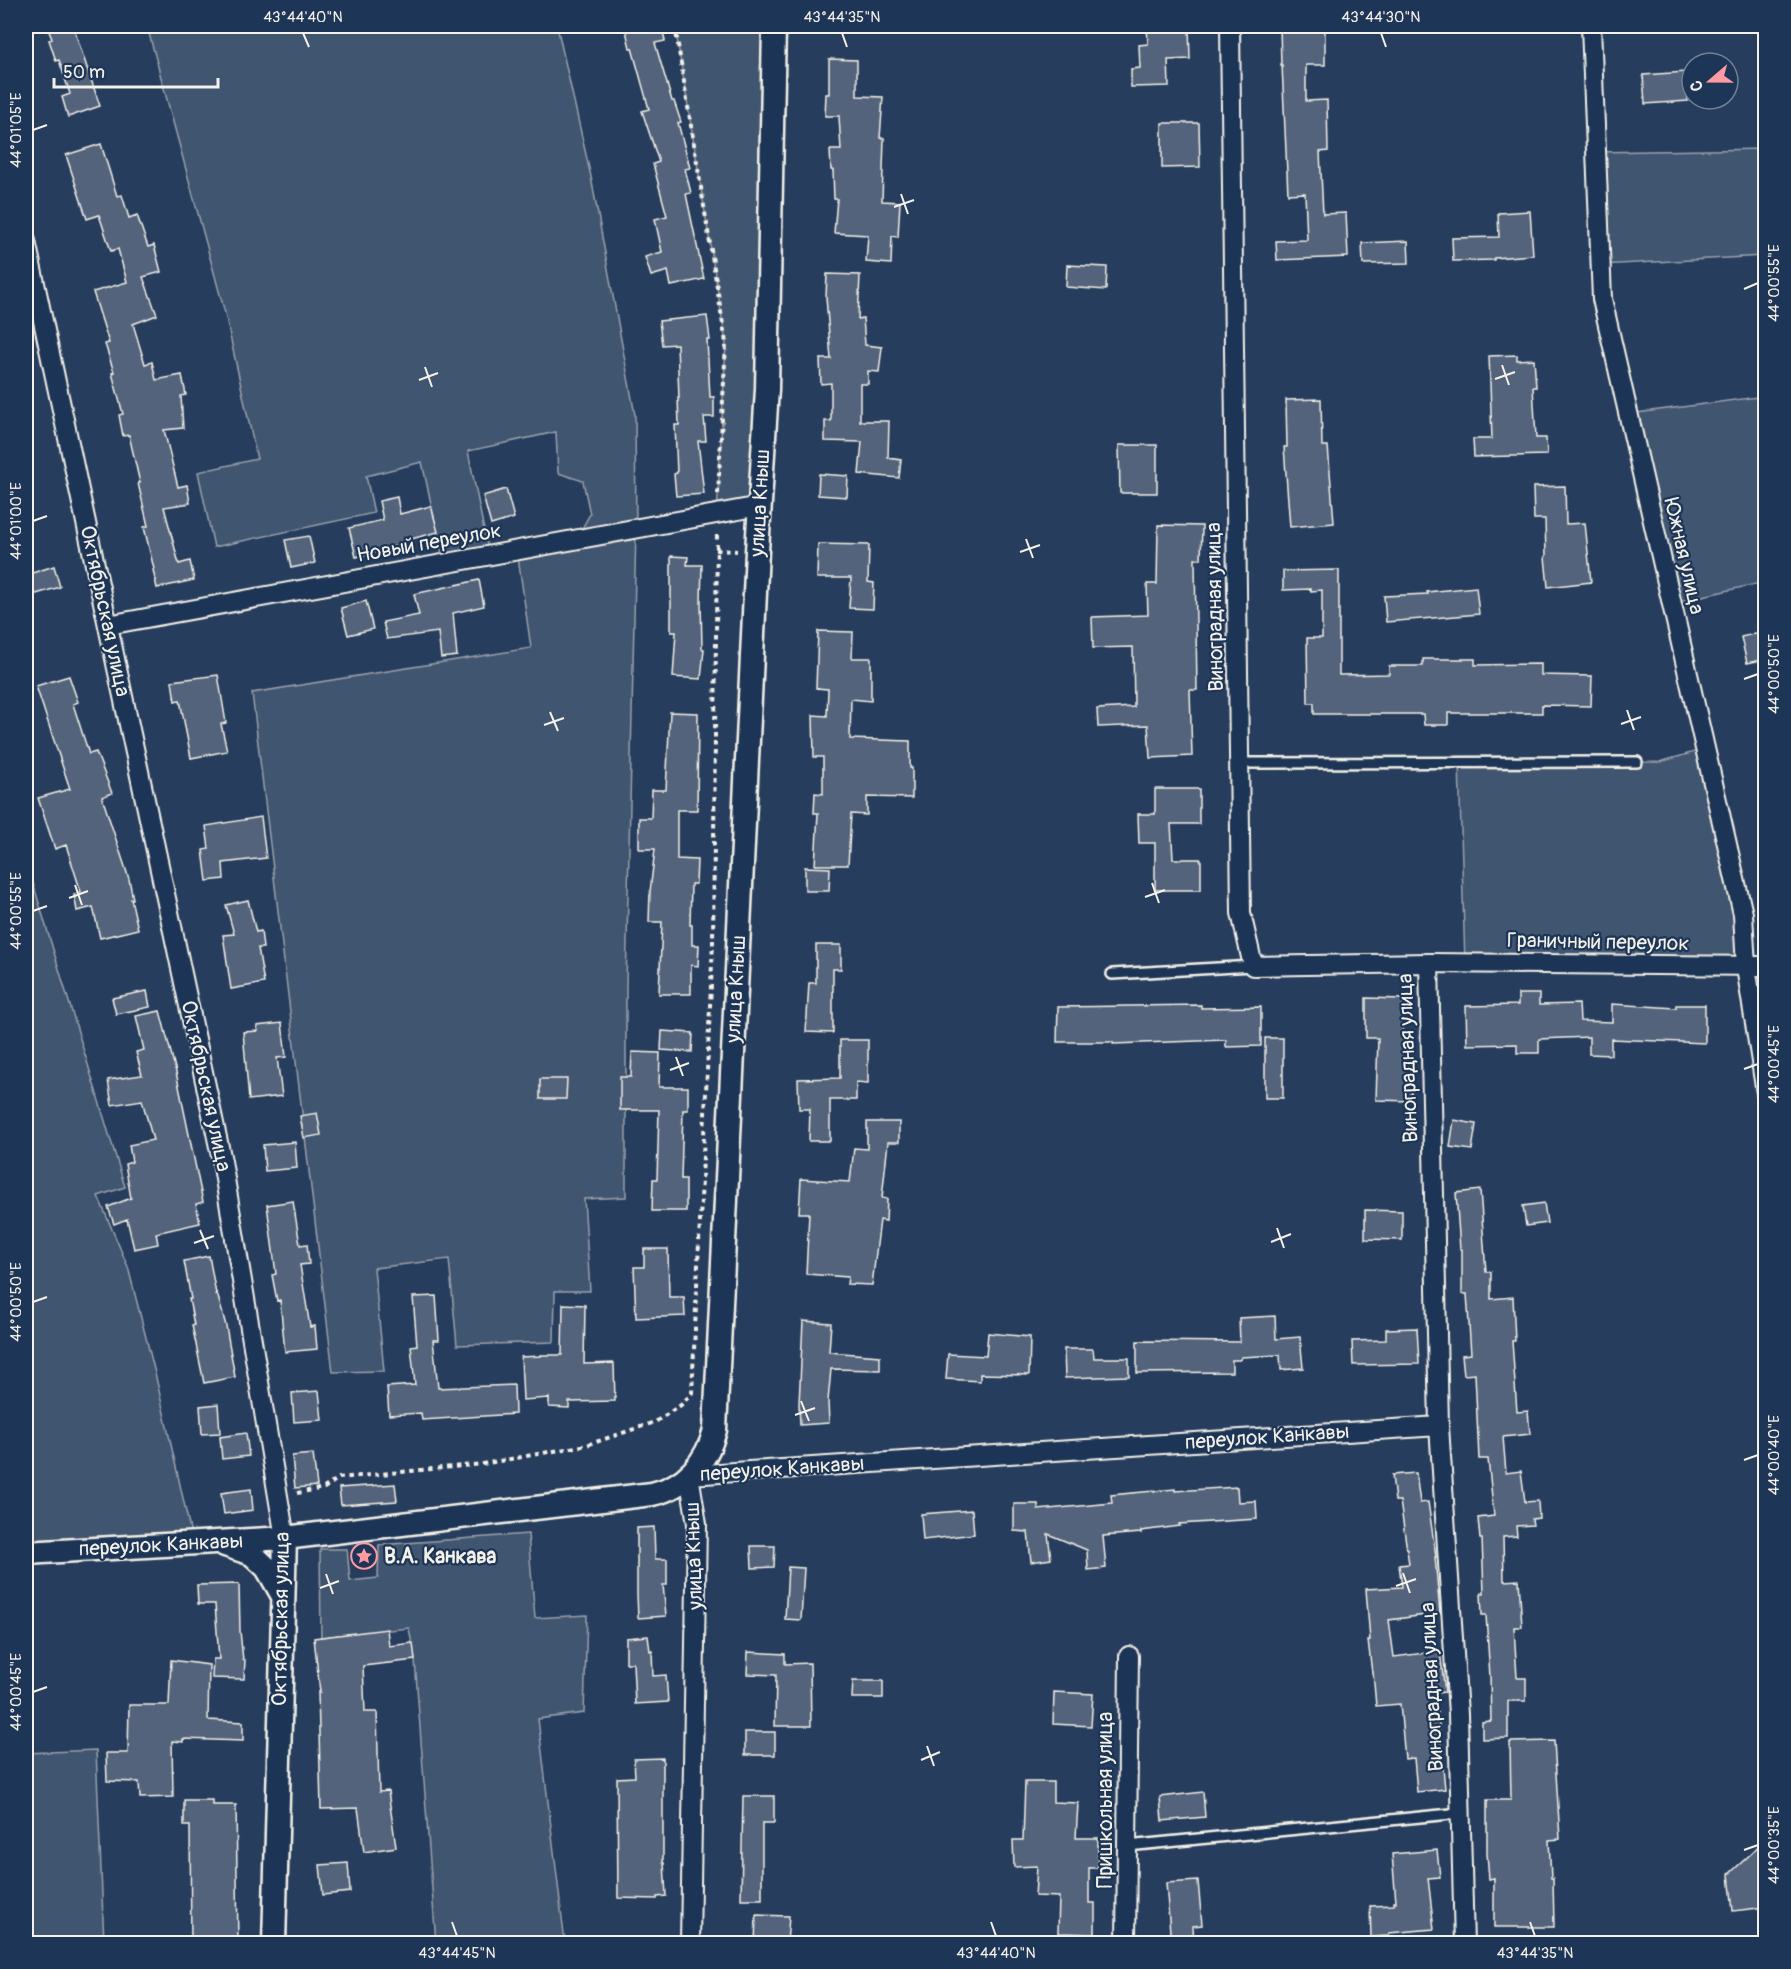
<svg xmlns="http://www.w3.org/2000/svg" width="1791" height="1969" font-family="Pangolin,sans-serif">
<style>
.green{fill:#40546f;stroke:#9aa2ac;stroke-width:1.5}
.building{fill:#52647b;stroke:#f4f1e8;stroke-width:1.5}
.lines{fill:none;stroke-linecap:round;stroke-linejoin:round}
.service-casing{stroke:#f4f1e8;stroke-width:14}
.minor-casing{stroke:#f4f1e8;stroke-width:22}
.tertiary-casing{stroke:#f4f1e8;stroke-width:27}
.path{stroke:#f4f1e8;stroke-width:4;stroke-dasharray:4.5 4.5;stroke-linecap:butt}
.service{stroke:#1d3557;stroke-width:9}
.minor{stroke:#1d3557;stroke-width:18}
.tertiary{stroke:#1d3557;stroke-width:22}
.ticks{fill:none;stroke:#f4f1e8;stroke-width:2}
.labels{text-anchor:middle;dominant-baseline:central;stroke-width:4.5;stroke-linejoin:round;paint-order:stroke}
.street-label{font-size:21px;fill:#f4f1e8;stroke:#1d3557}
.poi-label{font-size:21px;font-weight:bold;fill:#f4f1e8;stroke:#1d3557;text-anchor:start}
.neatline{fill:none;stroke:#f4f1e8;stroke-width:2}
.ticks-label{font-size:15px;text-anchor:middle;fill:#f4f1e8}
</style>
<rect width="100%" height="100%" fill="#263d5d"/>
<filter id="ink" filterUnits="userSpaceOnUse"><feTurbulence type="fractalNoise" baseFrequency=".0167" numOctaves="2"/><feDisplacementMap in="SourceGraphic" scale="12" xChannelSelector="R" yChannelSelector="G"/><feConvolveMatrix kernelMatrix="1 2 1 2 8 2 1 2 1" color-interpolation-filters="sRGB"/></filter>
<g filter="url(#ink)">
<path class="green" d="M147,26h410l34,151 44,238 1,113 -10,460v209l-42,2 6,92h-35l-1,51 -97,3 -8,-86 -75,9 10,103 -51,1 -81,-679 279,-45 -14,-98 59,-11 14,-25 -7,-33 -25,-8 -2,-41 -88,19 21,104 -45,8 -22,-101 -56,14 8,37 -160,34 -16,-75 59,-13 -32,-146z
M675,26h99l-14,480 -43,8 9,-171z
M1765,149l-2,107 -162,9 -5,-113z
M1765,396v186l-93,21 -43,-189z
M1705,749l41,218 -281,-3 -6,-201 201,-1z
M26,860l99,327 -27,9 30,71 27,106 38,170 -162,9 -5,-47z
M528,1534l7,84 52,-3 -3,98 -46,6 27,224h-129l-21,-283 -6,-32 -88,9 -1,-88h27l3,32 28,-3 1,-33z
M96,1750l8,193h-78v-190z"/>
<path class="building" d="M47,26h26l27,80 -32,11 -6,-20 8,-3 -11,-34 -3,1 -7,-21 3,-1z
M625,26h37l3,15 -10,2 17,58h2l7,21 -3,1 12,45 -5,1 6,24 -5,1 18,85 -33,7 -3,-15 -17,5 -6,-19 17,-5 -7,-33 12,-3 -14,-52 6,-2 -17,-51 7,-2 -17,-61h-2z
M1147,26h42l1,33 -22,1 1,26 -38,1v-18l9,-1 -1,-23 9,-1z
M1280,26h45v39h-19v36l21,-1 1,51 -8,1 3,62 23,-1 2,44 -71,3 -1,-19 31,-1 -2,-47 -17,1 -6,-129h-1z
M829,59l28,1v36l26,1 -3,41h4l-2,63 18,1 -2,35 -6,-1 -1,28 -25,-2 2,-27 -34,-2 3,-34h-3l-1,-29h-2l-1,-20h11l-2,-34h-14l1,-22h3z
M1686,72l2,29 -43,3 -2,-29z
M1162,123h37l1,44 -38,1z
M101,144l16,52 5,-1 7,23 8,-3 11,32 6,-2 7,27 -18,5 14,38 -24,9 12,40 7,-2 4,18 26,-5 4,20 -5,1 2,32 -19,2 14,57 9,-2 3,18 -26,4 15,57 11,-3 4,19 -37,8 -4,-18 1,-1 -10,-42 4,-1 -10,-43h2l-11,-48 -6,1 -4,-21 4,-1 -11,-41 2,-1 -9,-28 4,-1 -16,-51 34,-10 -9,-33 -7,2 -12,-36 -12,4 -21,-64z
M1530,211l3,44 -39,3v2l-41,1 -1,-23 47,-1 -1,-24z
M1408,241l1,22 -46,1 -1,-21z
M1067,265l40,2 -1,23 -40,-3z
M827,274l33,1 -2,44 5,-1 2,27 17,2 -3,25 -11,-1v13h-8v37h29l-1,37 13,2 -2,18 -40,-4 3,-32 -37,-1v-20h6v-38l-10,1 -1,-25h11l-5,-62z
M707,316l3,24h-3l3,57h4v20h-10l2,24h-8l6,53 -28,2 -2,-22 3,-1 -2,-48h4l-1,-27h1l-2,-54 -15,1 -3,-24z
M1517,355v5l17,-1 2,28h-3l3,51h10l1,17 -73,2 -1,-18h19l-3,-83z
M1321,399l1,47h6l6,77 -44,4 -6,-80h3l-1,-47z
M1119,445h38v48h-37z
M819,474l29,2 -1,21 -29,-2z
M1565,486l1,38 19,-1 6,59 -43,5 -3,-30 1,-1 -1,-37h-11l-1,-32z
M506,489l8,29 -23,7 -8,-29z
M397,497l3,17 31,-8 7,26 -31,8 1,5 -27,4v2l-25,6 -7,-29 34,-8 -4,-19z
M1158,525l44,1 -1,33h-6l2,131h-7l2,66 -42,2 -2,-33 -50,2 -1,-18 37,-2 -1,-60 -40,1 -1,-31 56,-2 -1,-31h10z
M309,536l6,27 -24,5 -6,-28z
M818,544l51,1 -1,37 6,1 -1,26 -24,-1 2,-30h-34z
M671,556l17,1 -1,8h15l-1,36 1,48h2l-3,30 -28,-2 3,-45h-5z
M54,566l6,21 -34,10v-22z
M1339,570v105l50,-1v-8h34v-7h52v6l66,-1v11l51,1 -1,30 -49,-1v8h-94v12h-24l-1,-11h-109v-11h-6l-1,-65h15v-48l-11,1v-2l-28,1v-19z
M479,580l5,26 -31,7 4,43 -16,2 -3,-26 -51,7 -4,-17 36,-7 -5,-21z
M1476,587l3,27 -93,8 -2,-26 44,-2 -1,-2z
M366,601l7,28 -25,6 -7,-27z
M818,631l35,1 -1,26h19v43l-20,-2 -1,40 60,2v27h2v30l-45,-1v18l-16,-1 -3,51h-33l3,-52h-4l1,-20 8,1v-37h-9l-1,-42 14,1 1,-27 -12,-1z
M1766,631v28l-19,4 -6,-26z
M218,675l8,48 -5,1 6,27 -36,7 -11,-58 -5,1 -3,-20z
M69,676l9,26 -5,2 16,50 7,-2 16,41 -10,4 27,82 4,20h-2l7,30 -38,9 -7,-31 -16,4 -3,-17 7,-2 -15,-47 -11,4 -17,-51 32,-9 -34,-103z
M670,712l28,1 -1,97h-20v49l20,1 -1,24h-5l-1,41h2v20h7l-1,21 -7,-1v29h-32l3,-72h-13l1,-30 5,-43h-16v-31h12l1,-28h14z
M1155,789h44v35h-28l2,35h28v31h-46v-47h-16l-1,-29h17z
M261,817l5,41 -43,5 1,16 -17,2 -4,-31 6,-1 -3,-23z
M805,867l25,1 -1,23h-24z
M248,900l8,32 5,-1 2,17h-5l6,35 -33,6 -8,-54 11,-1 -8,-29z
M816,945h25v24h-8v64l-27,-1 3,-49h7z
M147,991l3,16 -34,7 -4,-16z
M1518,994h21v11l40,-1 1,17 32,1v-18l64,4v-3h29v38l-94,-4v16l-22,-1v-17l-50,2v14h-22v-9l-50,1 -1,-39 52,-1z
M1366,998l37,1v68h9l-1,34 -35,-1 2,-62h-12z
M1201,1005v3l60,-1v39l-35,1v-7l-113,4v-2h-56l1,-35z
M160,1011l16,61 27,130 -7,2 4,19 -44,10 2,11 -24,5 -7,-30 -13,5 -6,-17 23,-9 -6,-34 7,-2 -3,-17 24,-5 -11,-40 -30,5 -4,-25 34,-5 -6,-23 8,-2 -8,-34z
M282,1023l4,34 -9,1 5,38 -33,4 -6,-68 15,-1 -1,-5z
M662,1031l31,2 -1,19 -31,-2z
M1265,1038h18v60h-18z
M840,1040h28v43l-12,-1v18h-26v41h-21l1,-32h-11l-1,-30 42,-1z
M632,1052l28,1 -1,34h29v23h-5l-2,69h5v32h-34l1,-32h4l2,-69h-39v-33h11z
M540,1079h27l-1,20h-26z
M317,1113l4,22 -17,3 -4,-22z
M1454,1120l22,4 -4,26 -22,-3z
M867,1122h32v20h-11l-6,56 5,1 -1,22 -6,-1 -8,65 -25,-1 1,-7 -42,-3 3,-61h-10l2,-34 49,3 4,-34 13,1z
M295,1142l2,26 -32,3 -2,-26z
M1480,1190l6,82h5v27l22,-2 2,44h-3l5,71 11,-1 2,23 -27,3 3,36 15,-2 4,31 13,-1 1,17 -7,1 1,6 -17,1 1,10 -14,1 1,44 15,-1 3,47h-8l3,51h9v23h-18v37l-26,1v-17l9,-1 -1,-44 -4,-62h-4l-1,-22h3l-2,-54h-2l-2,-21 16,-2 -6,-57h-9l-4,-85 -11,1 -2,-20 9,-1 -4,-60h-5v-45h-2l-4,-56z
M293,1201l7,44 7,-1 2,20 -9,1 10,62 5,-1 2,23 -32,3 -5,-52 -3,1 -5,-26 4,-1 -9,-69z
M1544,1203l3,20 -21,3 -3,-20z
M1365,1210l37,1v29l-37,-1z
M644,1249h24l1,48h15l1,19 -49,2 -2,-51h10z
M209,1256l7,38 1,-1 9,33 9,51 -31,6 -12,-58h2l-5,-26h2l-7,-38z
M436,1296l3,44h-6l5,48 76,-3 1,29 -93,6 -1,-7 -32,2 -2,-28 28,-2 -4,-39 6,-1 -4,-48z
M563,1304l22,1 -1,59 30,-1 1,38 -46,1v6l-20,-1v-9l-26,2 -2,-43 20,-1v-1h21z
M1275,1316l1,23 24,-2 3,31 -22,2 -1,-15 -39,2 -1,3h-8v12l-95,1v-32l103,1 -1,-24z
M803,1321l28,2 -2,29 51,4v14l-49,-1 -3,32 1,22 -29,2 -1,-21z
M1417,1328l2,36 -66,1 -1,-24 34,-1v-11z
M988,1333l42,4 -1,38 -49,-1v7l-34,-2 2,-25 38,2z
M1064,1349h29l1,9h35v18l-64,2z
M319,1391l3,29 -28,2 -2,-29z
M218,1404l2,29 -18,1 -2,-28z
M246,1433l3,23 -27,3 -2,-22z
M313,1454l4,32 -22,2 -3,-32z
M1416,1473l4,30 8,-1 8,55h-1l5,56 -51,7 5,37 46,-6 5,41 -9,1 9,96 -28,3 -3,-34 -9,1 -5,-55 -24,2 -3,-34 -1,1 -4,-33h2l-4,-51 36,-2 -3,-22 10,-1 -9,-63h-5l-3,-26z
M395,1484l2,17 -56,4 -2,-17z
M1237,1487l1,15 18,-1 1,18 -78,5 1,2 -39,5v2l-38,3 3,32 -18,2 -1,-20 -39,-16 3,25 -20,3 -3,-30 -14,-1v-27h24v6l74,-7 -1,-8 64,-6v2z
M251,1489l2,21 -29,4 -3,-21z
M972,1510l2,24 -51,6 -2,-26z
M654,1527l1,32h12v26h-4l3,31 -28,2 -1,-24v-66z
M751,1546h24l-1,21 -22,1z
M788,1567l16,1 -3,52 -16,-1z
M239,1584l1,47 3,29h2l-1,19 -32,-1 1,-19h6l-4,-55h-17l-1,-19z
M387,1629l2,17 24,-3 2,17 -52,6 2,46h12l2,80 9,-1 8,56 -32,5 -6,-44 -37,1 -3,-117h2l-6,-54z
M648,1636l2,15h2l1,25 13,-1 2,27 -33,2 -2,-41h-7v-25z
M748,1652l37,2v10l25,-1 1,63h-36l1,-51 -29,-1z
M171,1660l38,5 -1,55 35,2v19l-60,-2v3l-11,-1 1,56 -33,1 -1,-16 -32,-1 -1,-28h22l1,-48h40z
M853,1681h30v17h-31z
M1054,1692l39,2 -2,32 -38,-2z
M745,1732h30v23h-30z
M1554,1741l6,98 -11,1 2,38h2l1,49h-60v-49l-5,1 -2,-26v-53h24l-1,-58z
M663,1758v105h1l2,33 -9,1v2l-39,-1 -1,-120 18,-1 -1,-18z
M1025,1782h28v20l25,1 -2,35h22v30h-9v35h6v31l-37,-1 1,-36 -24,-1 2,-30 -23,1 -1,-27h10z
M1203,1792l2,25 -43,4 -2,-24z
M743,1796h31v27h-12v76h-21z
M184,1800h28v5h24l2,139h-47l-1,-118h-6z
M1766,1840v67l-33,4 -4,-37z
M1437,1850l3,27 -12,1 6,51 -45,4v3l-18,1 -1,-31 24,-1v-3h2l-4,-48z
M348,1863l2,29 -27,3 -3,-30z
M1198,1881l4,44 -9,1 1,18h-23l-5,-61z
M756,1915l33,1 -2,28h-32z"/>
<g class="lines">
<g class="service-casing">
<path id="service" d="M1239,763l398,-1
M1112,974l141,-8
M1127,1846l334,-33"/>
</g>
<g class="minor-casing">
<path id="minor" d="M1230,26l11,887 12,53 176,-3 10,463 19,288 6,230
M1591,26l11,273 141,615 3,53 20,126
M26,241l196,920 63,377
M108,625l652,-119
M1429,963l337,3
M690,1944l7,-420 -8,-49 750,-49
M1126,1944l3,-288"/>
</g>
<g class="tertiary-casing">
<path id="tertiary" d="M225,1545l27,9 15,14 16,28
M26,1553l259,-15 367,-44c33,-7 55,-32 63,-64l42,-879 10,-162 7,-363
M274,1944l11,-406"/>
</g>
<path class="path" d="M675,26l51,317 -8,151
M716,550l21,1
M297,1493l27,-5 15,-10 144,-14 104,-19 68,-23 26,-17 11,-12 21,-451 4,-410"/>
<use href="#service" class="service"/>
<use href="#minor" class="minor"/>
<use href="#tertiary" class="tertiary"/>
</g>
</g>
<path class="ticks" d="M303,33l6,14M842,33l5,14M1381,33l5,14M33,130l14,-5M901,194l7,20M894,207l20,-7M1744,289l14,-6M1502,365l7,20M425,367l7,20M1495,379l20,-7M419,380l19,-7M33,521l14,-5M1026,539l7,19M1020,552l20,-7M1744,679l14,-5M1627,710l7,20M550,712l8,19M1621,724l20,-7M544,725l20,-7M1152,883l7,20M75,885l7,20M1145,897l20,-7M69,898l19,-7M33,911l14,-5M676,1057l7,19M1744,1069l14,-5M670,1070l19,-7M1277,1228l7,20M200,1230l8,19M1271,1242l20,-8M194,1243l20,-7M33,1302l14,-5M801,1401l8,20M795,1415l20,-7M1744,1460l14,-5M1403,1573l7,20M326,1574l7,20M1396,1586l20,-7M320,1588l19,-7M33,1692l14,-5M927,1746l7,20M921,1760l19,-8M1744,1850l14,-5M452,1922l5,14M991,1922l5,14M1530,1922l5,14"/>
<defs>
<g id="sight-ring" transform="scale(1.35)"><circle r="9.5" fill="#1d3557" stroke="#ff9aa2" stroke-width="1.5"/><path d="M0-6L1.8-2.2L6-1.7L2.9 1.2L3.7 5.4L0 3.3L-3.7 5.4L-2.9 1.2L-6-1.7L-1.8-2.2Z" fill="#ff9aa2"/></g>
</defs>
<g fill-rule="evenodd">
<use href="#sight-ring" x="364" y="1556"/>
</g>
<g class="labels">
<g class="street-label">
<text transform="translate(760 503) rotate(-87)">улица Кныш</text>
<text transform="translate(429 543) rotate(-10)">Новый переулок</text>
<text transform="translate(1684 556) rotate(77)">Южная улица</text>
<text transform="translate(1215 607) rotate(-91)">Виноградная улица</text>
<text transform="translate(105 611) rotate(78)">Октябрьская улица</text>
<text transform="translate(1598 942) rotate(1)">Граничный переулок</text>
<text transform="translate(736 989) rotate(-87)">улица Кныш</text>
<text transform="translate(1408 1058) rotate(-92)">Виноградная улица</text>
<text transform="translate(206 1086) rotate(78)">Октябрьская улица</text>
<text transform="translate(1267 1437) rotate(-4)">переулок Канкавы</text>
<text transform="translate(782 1469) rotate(-4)">переулок Канкавы</text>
<text transform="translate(161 1545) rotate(-3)">переулок Канкавы</text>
<text transform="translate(694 1556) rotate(-92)">улица Кныш</text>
<text transform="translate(281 1619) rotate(-89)">Октябрьская улица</text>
<text transform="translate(1432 1687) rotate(-93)">Виноградная улица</text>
<text transform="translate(1105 1800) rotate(-90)">Пришкольная улица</text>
</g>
<g class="poi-label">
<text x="384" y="1556">В.А. Канкава</text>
</g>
</g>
<rect width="1791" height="1969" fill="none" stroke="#1d3557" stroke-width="66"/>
<g transform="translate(1710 81) rotate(250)"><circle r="28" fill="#1d3557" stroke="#738091" stroke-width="1.5"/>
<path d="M0-4.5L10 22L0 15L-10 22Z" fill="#ff9aa2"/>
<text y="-9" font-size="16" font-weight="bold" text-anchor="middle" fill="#f4f1e8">С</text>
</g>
<path d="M54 78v9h164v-9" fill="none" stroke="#f4f1e8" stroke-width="3"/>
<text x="63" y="78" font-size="18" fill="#f4f1e8" stroke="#1d3557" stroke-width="4.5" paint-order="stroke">50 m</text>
<rect x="33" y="33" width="1725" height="1903" class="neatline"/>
<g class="ticks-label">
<text x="303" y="22">43°44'40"N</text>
<text x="842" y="22">43°44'35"N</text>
<text x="1381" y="22">43°44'30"N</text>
<text transform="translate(16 130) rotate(-90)" y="5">44°01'05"E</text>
<text transform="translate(1774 283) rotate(-90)" y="5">44°00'55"E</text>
<text transform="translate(16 521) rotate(-90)" y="5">44°01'00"E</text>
<text transform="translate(1774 674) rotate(-90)" y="5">44°00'50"E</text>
<text transform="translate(16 911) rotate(-90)" y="5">44°00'55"E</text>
<text transform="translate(1774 1064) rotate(-90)" y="5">44°00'45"E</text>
<text transform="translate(16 1302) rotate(-90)" y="5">44°00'50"E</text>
<text transform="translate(1774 1455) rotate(-90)" y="5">44°00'40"E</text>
<text transform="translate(16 1692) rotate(-90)" y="5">44°00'45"E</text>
<text transform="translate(1774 1845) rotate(-90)" y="5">44°00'35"E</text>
<text x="457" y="1958">43°44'45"N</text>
<text x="996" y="1958">43°44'40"N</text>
<text x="1535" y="1958">43°44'35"N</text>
</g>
</svg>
